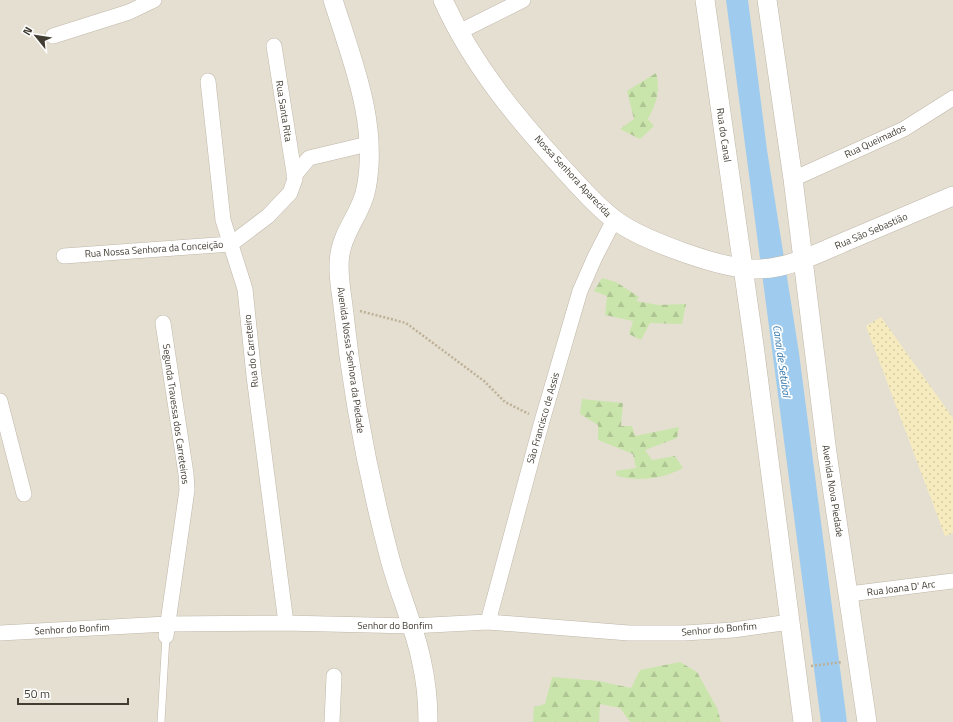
<svg xmlns="http://www.w3.org/2000/svg" width="953" height="722" font-family="'Titillium Web',sans-serif">
<style>
.residential{fill:#e5dfd1}
.forest{fill:url(#forest-firs)}
.sand{fill:url(#sand-dots)}
.water{fill:#9fccee}
.lines{fill:none;stroke-linecap:round;stroke-linejoin:round}
.service-casing{stroke:#bfb7a9;stroke-width:8}
.minor-casing{stroke:#bfb7a9;stroke-width:16}
.tertiary-casing{stroke:#bfb7a9;stroke-width:20}
.path{stroke:#bdb097;stroke-width:2.5;stroke-dasharray:2 2;stroke-linecap:butt}
.service{stroke:#fff;stroke-width:7}
.minor{stroke:#fff;stroke-width:15}
.tertiary{stroke:#fff;stroke-width:19}
.labels{text-anchor:middle;dominant-baseline:central;stroke-width:3.5;stroke-linejoin:round;paint-order:stroke}
.street-label{font-size:10px;fill:#423d33;stroke:#fff}
.water-label{font-size:11px;font-style:italic;fill:#3075ab;stroke:#fff}
</style>
<defs>
<pattern id="forest-firs" width="22" height="20" patternUnits="userSpaceOnUse"><rect width="22" height="20" fill="#cae5ab"/><path d="M5 1l3.5 6h-7zM16 11l3.5 6h-7z" fill="#afc594"/></pattern>
<pattern id="sand-dots" width="8" height="8" patternUnits="userSpaceOnUse"><rect width="8" height="8" fill="#f6ebbe"/><path d="M2 2h.1M6 6h.1" fill="none" stroke="#d4caa4" stroke-width="1.8" stroke-linecap="round"/></pattern>
</defs>
<rect width="100%" height="100%" fill="#f1ede3"/>
<path class="residential" d="M0,0h953v722h-953z"/>
<path class="forest" d="M656,73c5,17 0,31 -8,46l6,7 -14,13 -20,-10 14,-10 -7,-28z
M602,278l14,4 23,15 -3,4 22,4 28,-1 -4,20 -32,-1 -9,17 -12,-6 4,-13 -28,-6 2,-19 -13,-5z
M582,399l41,4 -2,23h11l3,10 44,-9 -2,11 -32,12 7,10 23,-4 8,12c-20,11 -45,14 -66,8l-2,-5 21,-3 -3,-14 -35,-14v-15l-18,-11z
M680,662l17,10 20,36 4,14h-91l-10,-14 -20,-4 -1,18h-66l1,-15 11,-3 7,-27 47,4 32,7 9,-18z"/>
<path class="sand" d="M881,317l72,101v115l-8,3 -79,-210z"/>
<path class="water" d="M726,0h22l19,150 32,203 48,369h-26z"/>
<g class="lines">
<g class="service-casing">
<path id="service" d="M161,722l5,-86"/>
</g>
<g class="minor-casing">
<path id="minor" d="M459,32l64,-32
M53,36l76,-24 25,-12
M208,81l15,139 22,69 9,87 32,247
M294,176l15,-18 59,-14
M793,179l111,-50 49,-31
M64,256l167,-12 37,-28 22,-23 5,-14 -21,-133
M163,323l23,151 1,16 -21,146
M0,401l24,93
M849,594l104,-13
M488,622l54,-201 38,-130 15,-34 19,-37
M0,633l167,-9 119,-1 125,3 77,-4 141,11h55l49,-3 57,-8
M332,722l2,-46"/>
</g>
<g class="tertiary-casing">
<path id="tertiary" d="M333,0c19,60 46,125 33,189 -4,23 -23,42 -26,65 -3,16 1,36 3,52 9,86 25,170 47,253 9,34 24,66 31,100 5,21 7,42 7,63
M443,0c29,65 76,121 124,173 15,16 30,34 48,47 27,20 108,50 142,49 32,0 63,-17 92,-29 35,-15 69,-29 104,-44
M705,0l49,345 49,377
M767,0l26,179 34,274 40,269"/>
</g>
<path class="path" d="M360,311l46,12 78,58 21,21 24,12
M811,666l31,-4"/>
<use href="#service" class="service"/>
<use href="#minor" class="minor"/>
<use href="#tertiary" class="tertiary"/>
</g>
<g class="labels">
<g class="street-label">
<text transform="translate(284 111) rotate(81)">Rua Santa Rita</text>
<text transform="translate(724 135) rotate(82)">Rua do Canal</text>
<text transform="translate(875 141) rotate(-25)">Rua Queimados</text>
<text transform="translate(573 176) rotate(47)">Nossa Senhora Aparecida</text>
<text transform="translate(871 231) rotate(-23)">Rua São Sebastião</text>
<text transform="translate(154 249) rotate(-4)">Rua Nossa Senhora da Conceição</text>
<text transform="translate(251 351) rotate(-96)">Rua do Carreteiro</text>
<text transform="translate(351 360) rotate(82)">Avenida Nossa Senhora da Piedade</text>
<text transform="translate(176 414) rotate(82)">Segunda Travessa dos Carreteiros</text>
<text transform="translate(543 418) rotate(-74)">São Francisco de Assis</text>
<text transform="translate(833 491) rotate(81)">Avenida Nova Piedade</text>
<text transform="translate(901 588) rotate(-7)">Rua Joana D' Arc</text>
<text x="395" y="625">Senhor do Bonfim</text>
<text transform="translate(72 629) rotate(-3)">Senhor do Bonfim</text>
<text transform="translate(719 629) rotate(-5)">Senhor do Bonfim</text>
</g>
<g class="water-label">
<text transform="translate(782 361) rotate(82)">Canal de Setúbal</text>
</g>
</g>
<g transform="translate(36 36) rotate(300)" stroke="#ffffff" stroke-width="3" paint-order="stroke">
<path d="M0-3L7 15L0 10L-7 15Z" fill="#423d33"/>
<text y="-6" font-size="11" font-weight="bold" text-anchor="middle" fill="#423d33">N</text>
</g>
<path d="M18 698v6h110v-6" fill="none" stroke="#423d33" stroke-width="2"/>
<text x="24" y="698" font-size="12" fill="#423d33" stroke="#ffffff" stroke-width="3" paint-order="stroke">50 m</text>
</svg>
